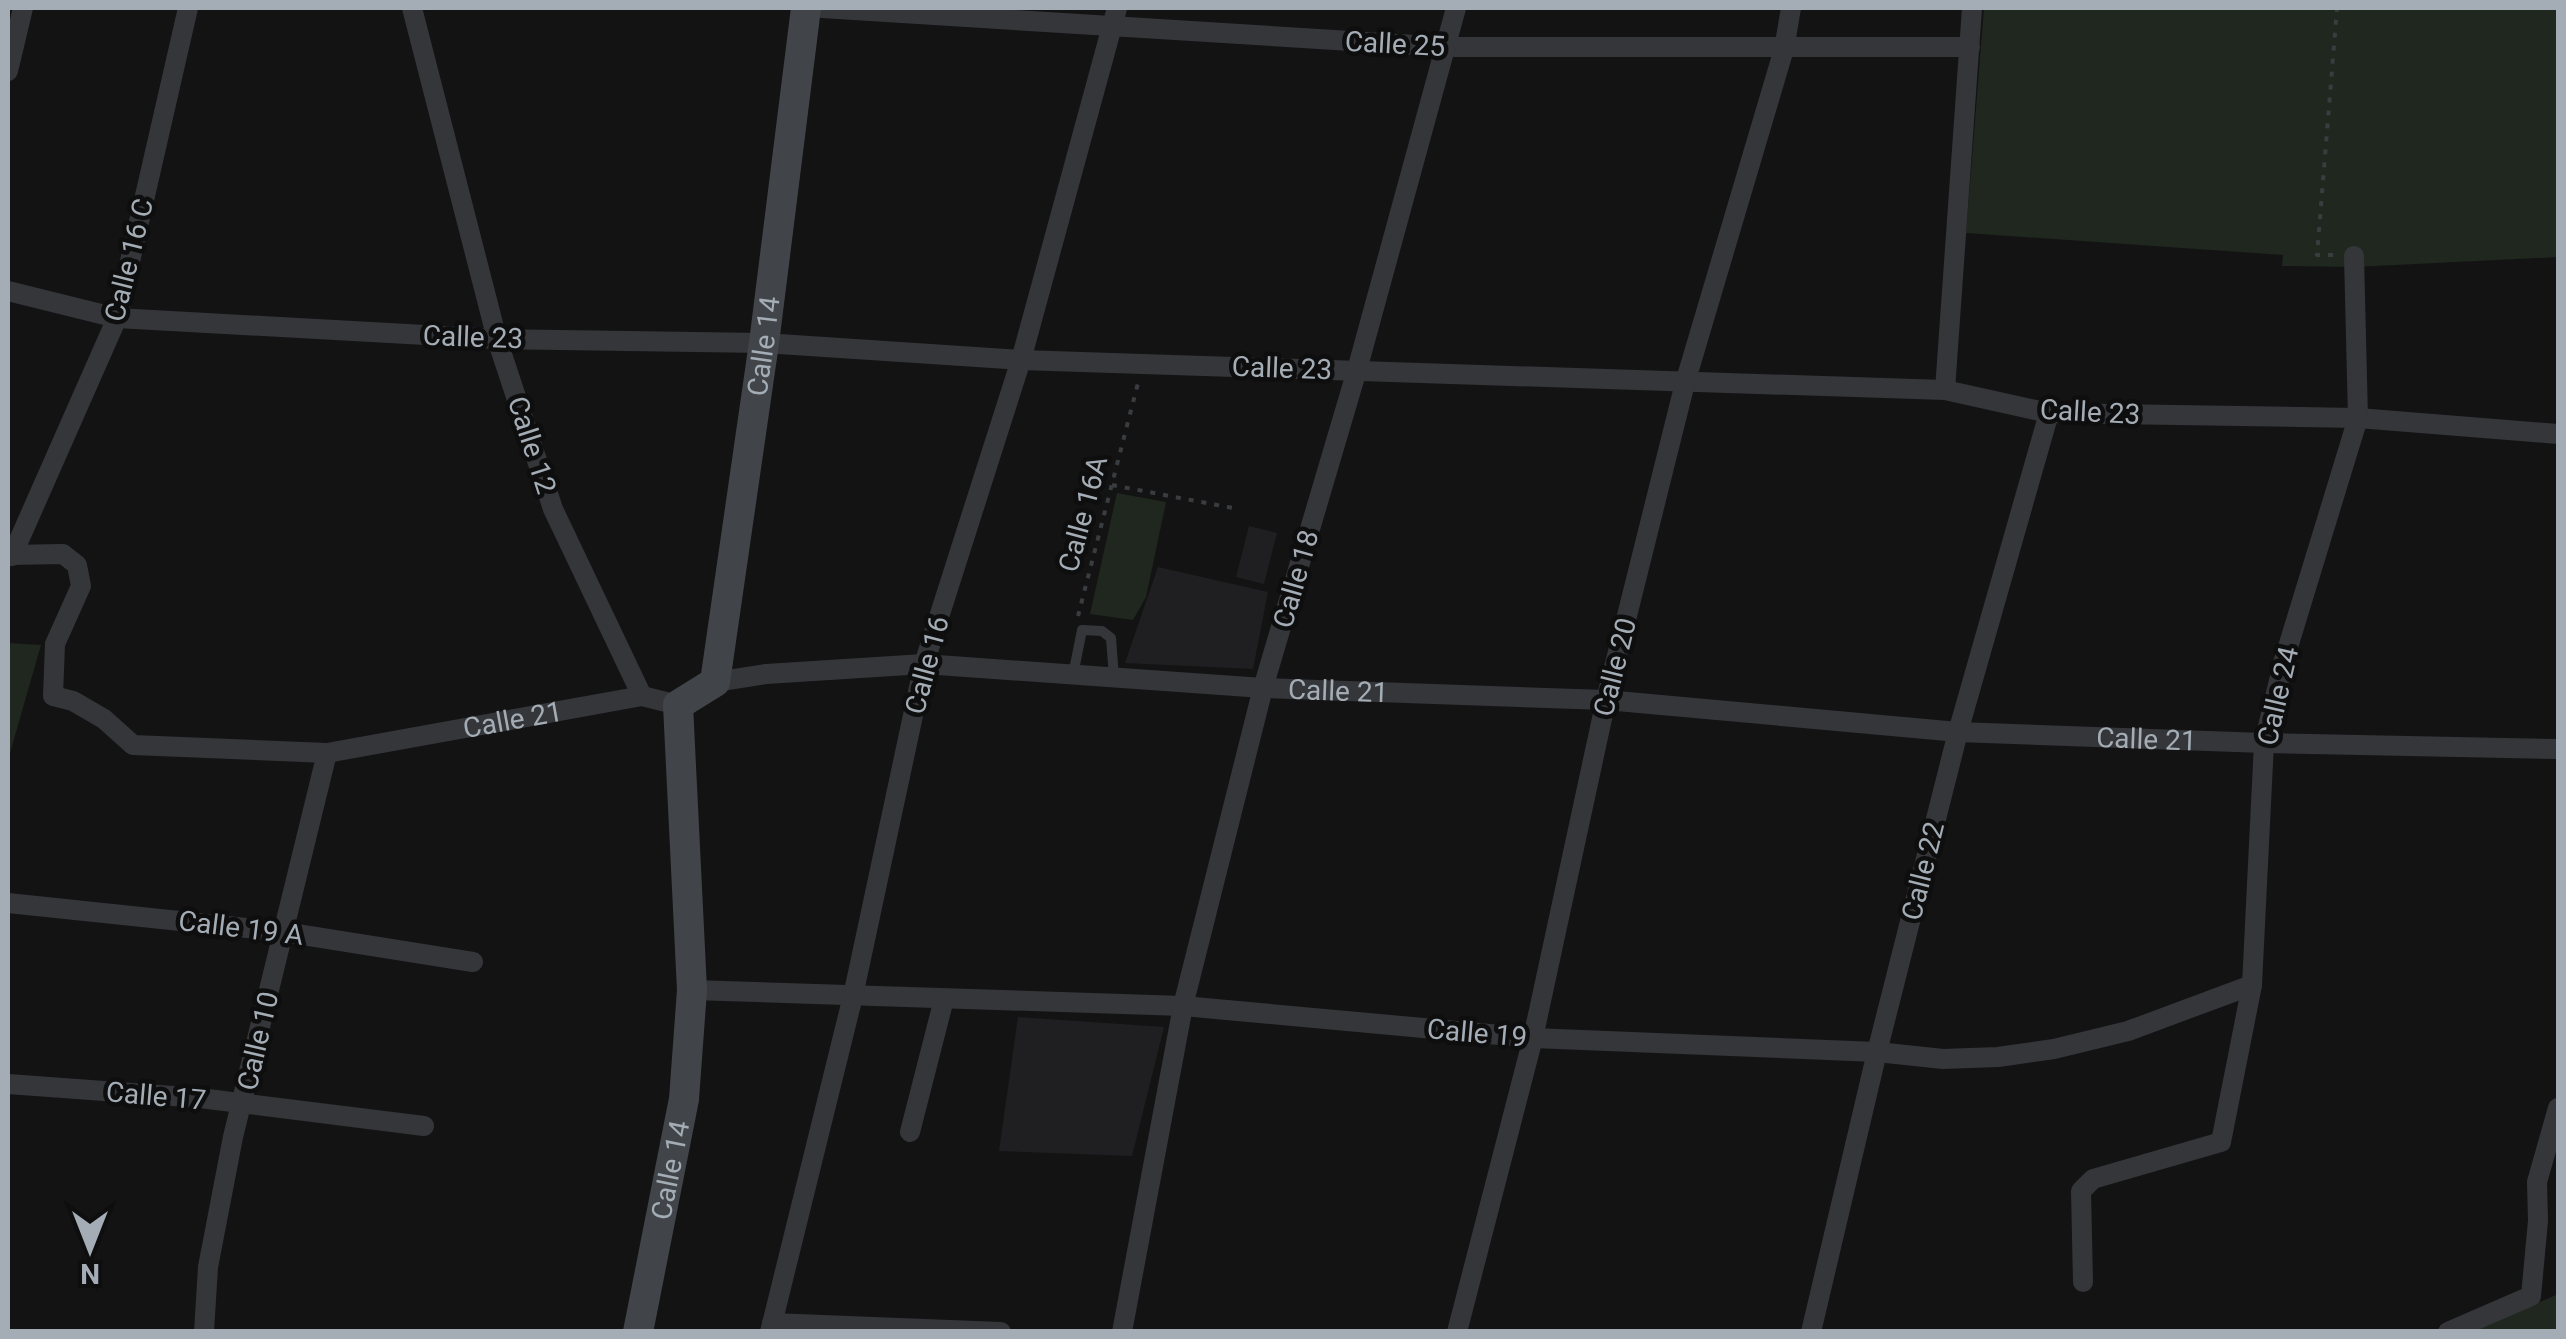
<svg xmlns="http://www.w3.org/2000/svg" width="2566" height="1339" font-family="Roboto,sans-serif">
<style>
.built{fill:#1f1f21}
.green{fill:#1f271f}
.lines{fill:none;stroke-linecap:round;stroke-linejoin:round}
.path{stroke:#3a3d40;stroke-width:4;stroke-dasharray:5 8;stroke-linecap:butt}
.lane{stroke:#343639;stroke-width:10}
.street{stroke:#343639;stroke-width:20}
.secondary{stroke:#414549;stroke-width:30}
.labels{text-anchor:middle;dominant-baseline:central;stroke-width:9;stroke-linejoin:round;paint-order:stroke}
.street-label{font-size:28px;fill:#a4adb5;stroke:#0e0e0f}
</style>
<rect width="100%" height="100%" fill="#131314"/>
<path class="built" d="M1249,526l28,7 -13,51 -28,-7z
M1158,567l110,25 -15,77 -128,-6z
M1018,1017l146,10 -32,129 -133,-5z"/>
<path class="green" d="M1984,8h574v249l-203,10 -73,-1 1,-11 -317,-22z
M1117,493l49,9 -20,95 -13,23 -43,-6z
M8,643l33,2 -33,115z
M2558,1294v37h-84z"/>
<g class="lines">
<path class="path" d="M2333,255h-16l20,-247
M1112,485l126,24
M1078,616l60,-233"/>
<path class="lane" d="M1073,675l9,-45 20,1 9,7 3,39"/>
<g class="street">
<path d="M412,8l85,331 56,170 89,187"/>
<path d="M822,8l625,39h523"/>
<path d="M8,71l15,-63"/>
<path d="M8,291l109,27 380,21 267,4 257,17 924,30 104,23 309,5 200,16"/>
<path d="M1945,390l27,-382"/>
<path id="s1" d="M8,555l55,-1 14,11 4,21 -26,58 -2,52 20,5 31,18 29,26 194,8 315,-57 36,9"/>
<path d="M12,556l105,-238 71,-310"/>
<path id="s2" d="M715,682l51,-8 158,-10 339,24 343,12 352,32 306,11 294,6"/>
<path d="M8,903l276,29 189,30"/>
<path d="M692,990l491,16 350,32 344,14 66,7 55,-2 56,-8 74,-18 124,-46"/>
<path d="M8,1084l192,14 224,28"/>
<path d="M910,1132l34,-133"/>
<path d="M2083,1282l-2,-91 12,-12 128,-37 31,-157 12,-242 20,-83 74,-242 -4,-162"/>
<path d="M772,1323l229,9"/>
<path d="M204,1332l4,-65 25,-130 94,-384"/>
<path d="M770,1332l83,-336 71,-332 97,-304 96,-352"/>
<path d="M1122,1332l61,-326 80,-318 94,-318 99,-362"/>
<path d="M1457,1332l76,-294 73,-338 79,-317 99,-334 7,-41"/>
<path d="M1811,1332l66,-280 81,-320 91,-319"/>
<path d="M2448,1332l83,-36 7,-75 -1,-39 21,-74"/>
</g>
<path class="secondary" id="s3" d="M638,1332l46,-233 8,-109 -14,-285 37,-23 49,-339 42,-335"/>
</g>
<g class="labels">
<g class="street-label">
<text transform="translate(1395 44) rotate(3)">Calle 25</text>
<text transform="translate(129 260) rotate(-76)">Calle 16 C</text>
<text transform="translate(473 337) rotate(2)">Calle 23</text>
<text stroke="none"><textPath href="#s3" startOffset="1015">Calle 14</textPath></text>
<text transform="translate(1282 368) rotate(2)">Calle 23</text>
<text transform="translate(2090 412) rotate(3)">Calle 23</text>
<text transform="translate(532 445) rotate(72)">Calle 12</text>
<text transform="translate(1083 514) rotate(-75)">Calle 16A</text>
<text transform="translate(1296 579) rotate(-74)">Calle 18</text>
<text transform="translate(927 665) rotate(-75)">Calle 16</text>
<text transform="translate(1615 667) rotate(-76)">Calle 20</text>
<text stroke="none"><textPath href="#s2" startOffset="625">Calle 21</textPath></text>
<text transform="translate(2278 696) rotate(-77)">Calle 24</text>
<text stroke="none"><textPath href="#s1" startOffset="688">Calle 21</textPath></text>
<text stroke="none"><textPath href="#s2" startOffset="1435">Calle 21</textPath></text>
<text transform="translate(1923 871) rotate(-76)">Calle 22</text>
<text transform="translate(241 928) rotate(7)">Calle 19 A</text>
<text transform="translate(1477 1033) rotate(5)">Calle 19</text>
<text transform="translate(258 1041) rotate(-77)">Calle 10</text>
<text transform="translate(156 1096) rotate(5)">Calle 17</text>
<text stroke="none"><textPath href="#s3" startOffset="165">Calle 14</textPath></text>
</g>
</g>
<rect width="2566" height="1339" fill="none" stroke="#a4adb5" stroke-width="20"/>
<g transform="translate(90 1249) rotate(180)" stroke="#0e0e0f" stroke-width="8" paint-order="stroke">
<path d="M0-8L18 38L0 25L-18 38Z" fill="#a4adb5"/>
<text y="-15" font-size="28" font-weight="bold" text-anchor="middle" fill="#a4adb5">N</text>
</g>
</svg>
